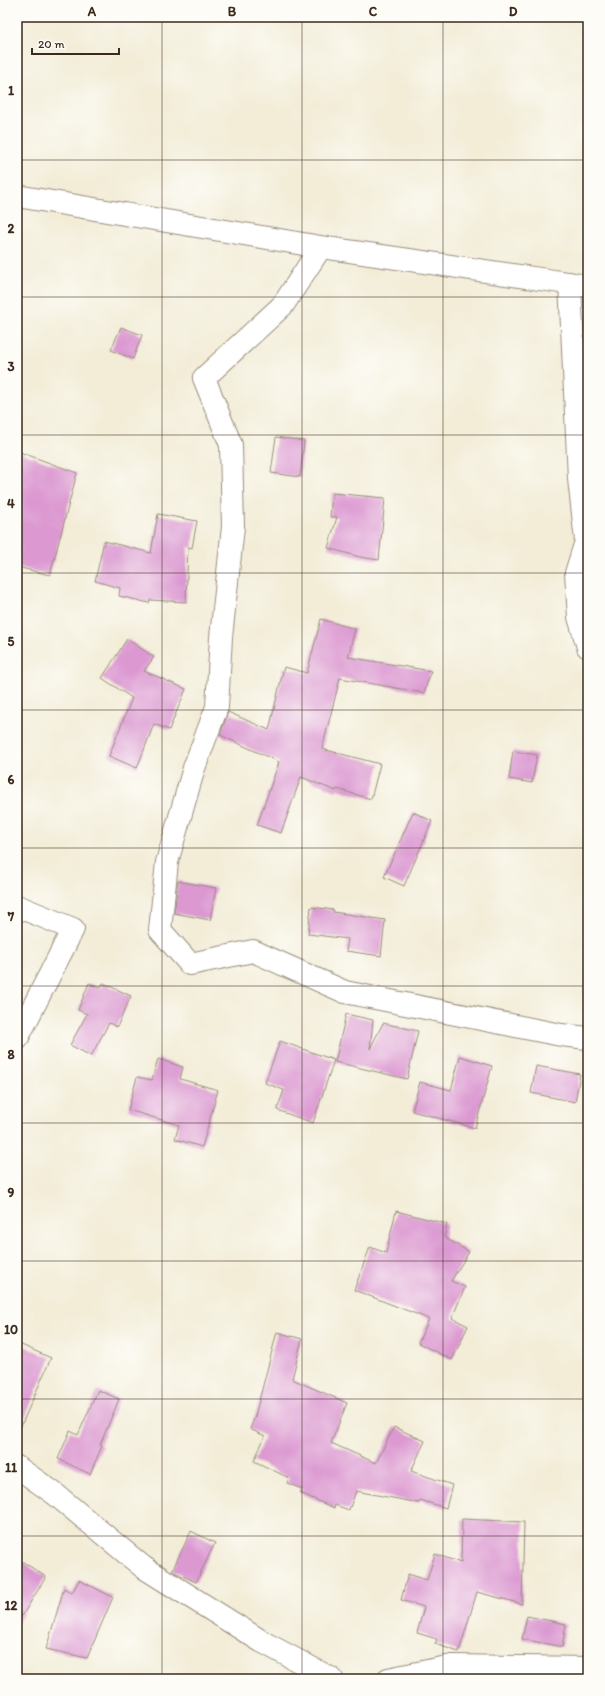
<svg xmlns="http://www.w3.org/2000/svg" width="605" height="1696" font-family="Itim,sans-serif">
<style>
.building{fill:#db98d1}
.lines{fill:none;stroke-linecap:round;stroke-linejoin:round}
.street-casing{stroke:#978c7b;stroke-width:24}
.street{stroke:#fff;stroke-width:22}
.grid{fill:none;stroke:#3b2a1e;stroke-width:1;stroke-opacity:0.55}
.neatline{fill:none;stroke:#3b2a1e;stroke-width:1.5}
.grid-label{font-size:13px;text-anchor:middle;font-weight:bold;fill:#3b2a1e}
</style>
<rect width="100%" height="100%" fill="#fdfcf7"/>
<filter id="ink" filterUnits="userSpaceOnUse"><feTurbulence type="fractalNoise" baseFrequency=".025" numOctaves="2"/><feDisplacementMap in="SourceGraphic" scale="8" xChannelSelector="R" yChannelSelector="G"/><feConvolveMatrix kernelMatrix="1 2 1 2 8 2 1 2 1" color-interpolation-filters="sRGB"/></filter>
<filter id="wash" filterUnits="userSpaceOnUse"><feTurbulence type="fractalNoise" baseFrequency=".012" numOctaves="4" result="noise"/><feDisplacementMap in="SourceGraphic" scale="16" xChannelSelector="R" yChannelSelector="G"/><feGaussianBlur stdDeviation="0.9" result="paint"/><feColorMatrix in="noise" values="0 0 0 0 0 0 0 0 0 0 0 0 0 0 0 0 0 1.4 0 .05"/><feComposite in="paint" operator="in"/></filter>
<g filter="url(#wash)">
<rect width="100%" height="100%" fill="#f3edd8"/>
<g id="blocks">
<path class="building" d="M121,327l21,8 -9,24 -22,-9z
M276,437l28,4 -4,36 -29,-4z
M17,451l60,22 -27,102 -33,-8z
M332,493l53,5 -6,62 -19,-3 -32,-9 9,-31h-7z
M158,514l39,7 -5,27 -4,-1 -2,55 -36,-2 -1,3 -30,-7 1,-8 -25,-7 9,-40 47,12z
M321,619l34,10 -7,28 83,14 -7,22 -84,-15 -18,71 58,15 -9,35 -34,-10 -1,2 -35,-14 -20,56 -24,-8 22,-63 -59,-27 8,-23 41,18 15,-63 23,6z
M127,639l27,18 -10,14 42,18 -17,41 -15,-6 -17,44 -28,-12 23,-58 -30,-20z
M513,751l24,4 -5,28 -23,-4z
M413,812l19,9 -28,65 -20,-9z
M178,881l38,7 -6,32 -36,-7z
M311,907l23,3 -1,2 52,8 -4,36 -35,-5 2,-12 -40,-5z
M89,983l12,5 2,-5 28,13 -14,31 -8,-4 -18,33 -21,-11 17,-31 -9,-4z
M346,1014l27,6 -3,29 13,-26 35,8 -11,48 -72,-17z
M280,1041l54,19 -21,63 -36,-13 7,-20 -19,-7z
M460,1056l32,10 -17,62 -63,-17 8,-29 31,8z
M158,1059l25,8 -3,12 38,11 -16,57 -27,-8 4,-14 -51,-15 9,-33 15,3z
M536,1066l44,8 -5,28 -44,-9z
M396,1211l51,13 -3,13 25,15 -18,29 14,6 -13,31 16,8 -16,34 -34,-17 11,-24 -75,-29 16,-43 16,6z
M277,1332l25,7 -10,40 55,24 -16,40 45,20 18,-36 31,14 -14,30 41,14 -6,23 -26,-8 -1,3 -63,-12 -7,19 -14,-5 -1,3 -34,-15 2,-4 -15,-6 2,-5 -35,-17 11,-25 -15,-7 5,-13z
M17,1343l34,15 -34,77z
M98,1390l21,9 -19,46 2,1 -12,28 -32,-15 12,-28 8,4z
M462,1519l62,3 -2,82 -45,-12 -18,60 -24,-8 2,-5 -20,-6 7,-26 -23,-7 7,-26 19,6 8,-26 26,9z
M191,1531l24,12 -19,39 -24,-11z
M17,1558l29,19 -29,47z
M79,1580l34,17 -26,61 -41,-9 18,-61 8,5z
M527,1616l39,8 -4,23 -40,-8z"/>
</g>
</g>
<g filter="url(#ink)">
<use href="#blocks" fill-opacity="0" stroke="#978c7b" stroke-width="1"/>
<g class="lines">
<g class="street-casing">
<path id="street" d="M17,196l304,51 267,39
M321,247l-38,58 -79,73 27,67 2,82 -12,110 -4,70 -23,61 -27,94 -7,68 30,34 63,-13 92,41 216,43 27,3
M570,283l9,196 7,62 -10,32 3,44 9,30
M17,906l56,23 -56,110
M17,1467l38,27 88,73 118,74 71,38
M388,1679l64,-13 136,2"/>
</g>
<use href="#street" class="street"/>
</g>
</g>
<path class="grid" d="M162,17v1662M302,17v1662M443,17v1662M17,160h571M17,297h571M17,435h571M17,573h571M17,710h571M17,848h571M17,986h571M17,1123h571M17,1261h571M17,1399h571M17,1536h571"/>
<rect width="605" height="1696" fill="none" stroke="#fdfcf7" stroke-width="44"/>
<path d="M32 48v6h87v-6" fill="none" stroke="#3b2a1e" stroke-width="2"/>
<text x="38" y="48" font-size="12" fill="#3b2a1e" stroke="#fdfcf7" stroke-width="3" paint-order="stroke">20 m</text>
<rect x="22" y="22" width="561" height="1652" class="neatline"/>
<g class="grid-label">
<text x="92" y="16">A</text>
<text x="232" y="16">B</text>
<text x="373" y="16">C</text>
<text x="513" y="16">D</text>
<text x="11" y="95">1</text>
<text x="11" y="233">2</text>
<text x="11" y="371">3</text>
<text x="11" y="508">4</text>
<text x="11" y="646">5</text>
<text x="11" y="784">6</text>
<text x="11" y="921">7</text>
<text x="11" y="1059">8</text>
<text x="11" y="1197">9</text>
<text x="11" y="1334">10</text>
<text x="11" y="1472">11</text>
<text x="11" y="1610">12</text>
</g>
</svg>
